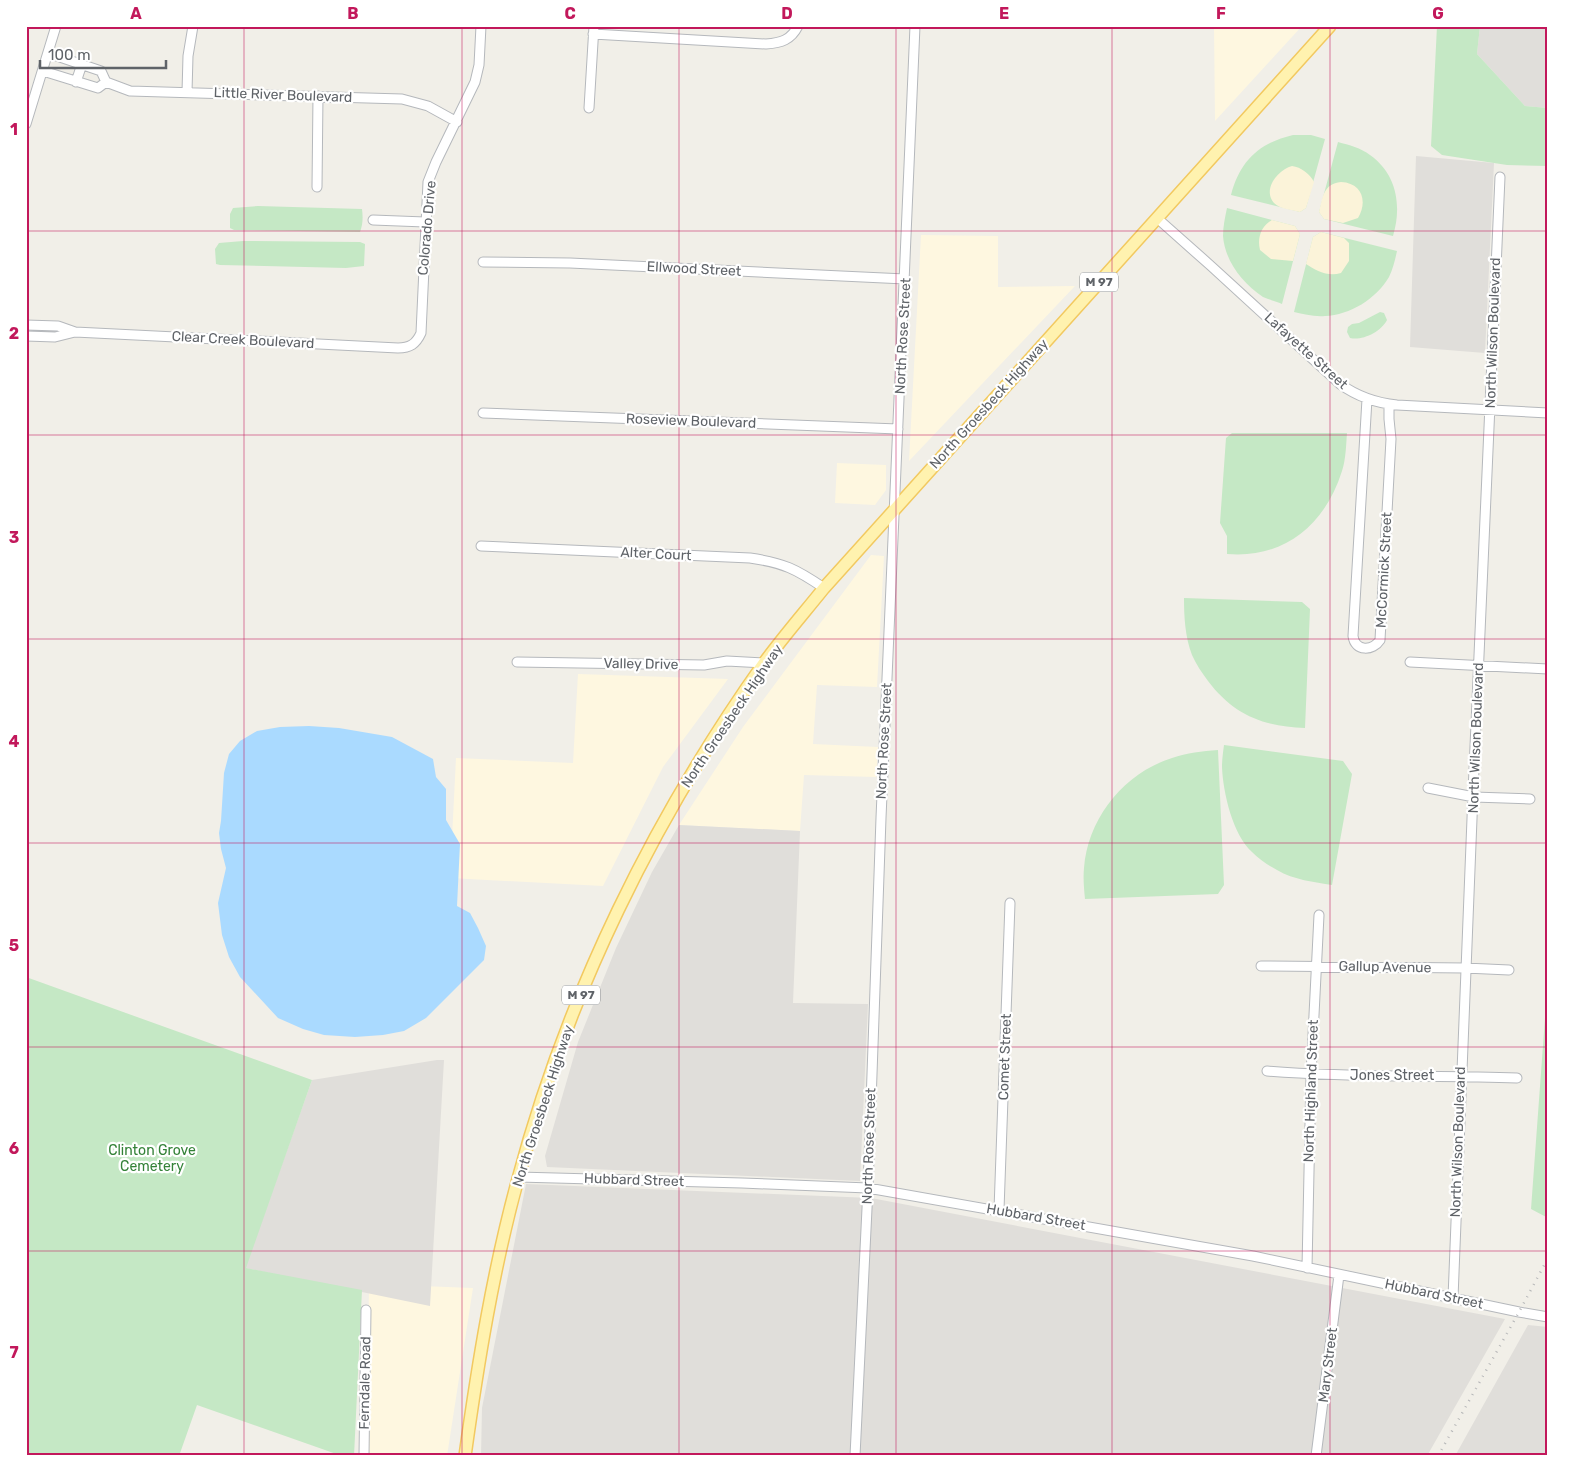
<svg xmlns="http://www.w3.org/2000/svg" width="1574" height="1482" font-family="Rubik,sans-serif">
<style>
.commercial{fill:#fef7e0}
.industrial{fill:#e0deda}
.green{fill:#c5e8c5}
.sand{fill:#fbf3d9}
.water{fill:#aadaff}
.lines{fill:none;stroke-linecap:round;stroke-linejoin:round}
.minor-casing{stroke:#b5b8bc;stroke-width:11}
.major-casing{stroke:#f2c960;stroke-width:14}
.minor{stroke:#fff;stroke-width:9}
.major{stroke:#fff2af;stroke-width:11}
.rail{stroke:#b6b7b8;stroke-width:2.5;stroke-dasharray:1 6;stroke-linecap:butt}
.grid{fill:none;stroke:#c2185b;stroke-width:1;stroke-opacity:0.55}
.labels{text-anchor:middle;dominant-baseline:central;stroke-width:4.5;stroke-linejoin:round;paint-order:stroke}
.shield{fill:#fff;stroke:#8f9295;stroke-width:1}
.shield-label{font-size:12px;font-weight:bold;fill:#5f6368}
.street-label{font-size:14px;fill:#5f6368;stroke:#fff}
.park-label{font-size:14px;fill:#348238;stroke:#fff}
.neatline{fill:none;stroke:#c2185b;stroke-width:2}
.grid-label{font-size:16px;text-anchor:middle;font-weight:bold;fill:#c2185b}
</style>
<rect width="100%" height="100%" fill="#f1efe8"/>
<path class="commercial" d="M1214,26h88l-87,95z
M921,235l77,1v51l77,-1 -166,175z
M837,463l49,2v25l-11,15 -40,-2z
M871,555l13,1 -7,131 -60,-2 -4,59 65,3 -2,30 -72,-2 -4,56 -121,-6 64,-98z
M578,674l150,5 -65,88 -60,119 -153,-8 6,-120 117,5z
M369,1284l104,4 -26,168h-80z"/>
<path class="industrial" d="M1480,26h68v82l-23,-2 -48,-52z
M1416,156l78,7 -9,190 -75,-6z
M679,825l121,6 -7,172 75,1 -8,177 -313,-14 -2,-11 33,-114 38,-94 36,-76z
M437,1060h7l-14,246 -185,-38 67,-188z
M526,1184l345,14 634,121 -78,137h-946l1,-48z
M1528,1325l20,2v129h-93z"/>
<path class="green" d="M1437,26h43l-3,28 48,52 23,2v58l-41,-1 -65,-10 -11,-9z
M1293,135h18l14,4 -19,69 -6,4 -69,-17c9,-34 28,-52 62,-60z
M1338,142c11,3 23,6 32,13 27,19 32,51 23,81l-69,-17 -5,-7z
M258,206l104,3c1,8 1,15 -2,23l-126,-2 -4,-2v-14l3,-6z
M1227,208l68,18 5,8 -18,70c-6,-3 -13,-4 -19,-7 -21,-14 -38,-36 -40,-61 0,-9 2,-19 4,-28z
M1321,232l76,19c-2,9 -4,18 -8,26 -13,22 -39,38 -64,39 -11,1 -21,-2 -31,-4l19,-75z
M243,241l117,1 5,2 -1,22 -18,2 -126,-3 -4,-1 -1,-15 4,-6z
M1380,312l4,1 3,7c-6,12 -25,21 -37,18l-3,-6 1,-5 4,-3 7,-1z
M1232,433h115c-1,12 -1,26 -5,38 -17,54 -58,88 -115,83v-18l-7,-13 6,-85z
M1184,598l118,4 8,7 -5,119c-42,-1 -72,-14 -97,-47 -6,-8 -12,-17 -16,-26 -7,-18 -8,-39 -8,-57z
M1224,745l119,16 9,13 -20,111c-18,-3 -38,-5 -55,-15 -8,-4 -18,-11 -25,-18 -19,-17 -29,-59 -30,-85 0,-7 1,-15 2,-22z
M1218,750l6,135 -6,9 -133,5c-1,-10 -2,-21 -1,-31 4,-50 40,-95 88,-110 15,-5 30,-7 46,-8z
M26,977l286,103 -66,188 116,22 -8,166h-12l-145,-51 -18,51h-153z
M1548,977v241l-17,-9z"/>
<path class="sand" d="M1292,166c9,1 18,8 22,16l-8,26 -6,4c-8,-2 -20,-3 -26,-9 -12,-14 4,-33 18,-37z
M1341,182c21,1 27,19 17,36l-15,5 -19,-4 -5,-7c4,-15 4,-28 22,-30z
M1272,220l23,6 5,8 -7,27 -22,-2 -11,-9c-3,-12 1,-24 12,-30z
M1321,232l23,6 5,5v18l-8,12c-13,4 -24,-2 -35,-9l7,-27z"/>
<path class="water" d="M309,726l30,2 53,9 41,22 3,18 10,12v31l14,24 -3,62 13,7 8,15 8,18 -2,14 -58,58 -22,13 -21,4 -28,2 -31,-2 -21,-6 -25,-11 -38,-41 -11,-20 -7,-22 -4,-32 8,-35 -5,-19 -2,-16 2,-12 3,-48 5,-19 11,-13 17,-10 23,-4z"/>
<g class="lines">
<g class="minor-casing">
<path id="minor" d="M593,34l173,10c15,-1 25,-4 32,-18
M43,71l55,17 8,-6 -5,-11 -53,-18
M76,82l6,-18
M106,82l24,9 272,8 26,7 29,16
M187,92l1,-36 5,-30
M589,108l5,-82
M26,124l30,-98
M317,187l1,-91
M1157,218l54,48 129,118c18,13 36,19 57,21l151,8
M373,220l52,2
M483,262l87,1 335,16
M26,325l32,1 17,6 -20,5 -29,-1
M75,332l323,16c12,0 18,-4 23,-15l7,-151 8,-20 39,-80 4,-17 2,-39
M1367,399l-14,237c2,16 20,15 27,4l11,-201 -2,-20v-15
M483,413l415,16
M481,546l269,12c34,5 46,11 74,30
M517,662l187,3 23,-4 38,2
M1410,662l138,7
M1428,788l46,9 56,2
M1261,966l204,2 44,2
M1267,1071c83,7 167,4 250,7
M518,1177l224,6 126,5 385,68 266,56 29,5
M999,1210l11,-307
M1307,1268l4,-193 8,-160
M1453,1298c13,-374 31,-747 47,-1121
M364,1456l2,-146
M855,1456l13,-268 13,-370 34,-792
M1316,1456l23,-181"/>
</g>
<g class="major-casing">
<path id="major" d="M465,1456c13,-93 28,-186 53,-277 49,-184 136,-361 246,-516 19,-26 40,-50 60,-75l506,-562"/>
</g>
<use href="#minor" class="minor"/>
<use href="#major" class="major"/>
<path class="rail" d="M1438,1456l81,-144 29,-54"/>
</g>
<path class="grid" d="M244,26v1430M462,26v1430M679,26v1430M896,26v1430M1112,26v1430M1330,26v1430M26,231h1522M26,435h1522M26,639h1522M26,843h1522M26,1047h1522M26,1251h1522"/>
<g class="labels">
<g class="shield">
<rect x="1080" y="272.5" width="38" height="19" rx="4"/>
<rect x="562" y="985.5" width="38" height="19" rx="4"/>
</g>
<g class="shield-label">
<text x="1099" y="282">M 97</text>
<text x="581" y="995">M 97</text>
</g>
<g class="street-label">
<text transform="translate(283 95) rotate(2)">Little River Boulevard</text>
<text transform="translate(427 228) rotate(-85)">Colorado Drive</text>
<text transform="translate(694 269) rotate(3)">Ellwood Street</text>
<text transform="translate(1493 333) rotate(-88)">North Wilson Boulevard</text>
<text transform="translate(903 336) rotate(-87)">North Rose Street</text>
<text transform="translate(243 340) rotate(3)">Clear Creek Boulevard</text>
<text transform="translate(1306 351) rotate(42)">Lafayette Street</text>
<text transform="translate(989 404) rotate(-48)">North Groesbeck Highway</text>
<text transform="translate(691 421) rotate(2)">Roseview Boulevard</text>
<text transform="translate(656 554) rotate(3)">Alter Court</text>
<text transform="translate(1384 570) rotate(-87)">McCormick Street</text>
<text transform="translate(641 664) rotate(1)">Valley Drive</text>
<text transform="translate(732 716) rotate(-56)">North Groesbeck Highway</text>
<text transform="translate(1476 738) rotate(-88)">North Wilson Boulevard</text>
<text transform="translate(884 741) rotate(-87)">North Rose Street</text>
<text transform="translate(1385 967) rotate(1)">Gallup Avenue</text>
<text transform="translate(1005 1057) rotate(-88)">Comet Street</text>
<text x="1392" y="1075">Jones Street</text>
<text transform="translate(1311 1091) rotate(-88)">North Highland Street</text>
<text transform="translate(543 1106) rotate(-72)">North Groesbeck Highway</text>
<text transform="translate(1458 1142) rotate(-88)">North Wilson Boulevard</text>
<text transform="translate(869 1146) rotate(-88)">North Rose Street</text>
<text transform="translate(634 1180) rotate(2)">Hubbard Street</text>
<text transform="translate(1036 1217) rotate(10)">Hubbard Street</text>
<text transform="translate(1434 1294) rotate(12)">Hubbard Street</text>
<text transform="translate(1328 1365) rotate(-83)">Mary Street</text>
<text transform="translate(365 1383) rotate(-89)">Ferndale Road</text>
</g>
<g class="park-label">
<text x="152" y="1150">Clinton Grove<tspan x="152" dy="16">Cemetery</tspan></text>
</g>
</g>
<rect width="1574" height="1482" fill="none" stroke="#ffffff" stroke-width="55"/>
<path d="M40 60v8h126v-8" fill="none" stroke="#5f6368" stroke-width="2.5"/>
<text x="48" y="60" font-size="15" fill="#5f6368" stroke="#ffffff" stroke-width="4" paint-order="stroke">100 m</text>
<rect x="28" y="28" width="1518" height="1426" class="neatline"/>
<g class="grid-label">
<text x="136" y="19">A</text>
<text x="353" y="19">B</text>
<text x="570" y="19">C</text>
<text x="787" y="19">D</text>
<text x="1004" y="19">E</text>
<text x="1221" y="19">F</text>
<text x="1438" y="19">G</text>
<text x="14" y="135">1</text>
<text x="14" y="339">2</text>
<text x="14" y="543">3</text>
<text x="14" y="747">4</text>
<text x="14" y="951">5</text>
<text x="14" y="1154">6</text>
<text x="14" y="1358">7</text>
</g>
</svg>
